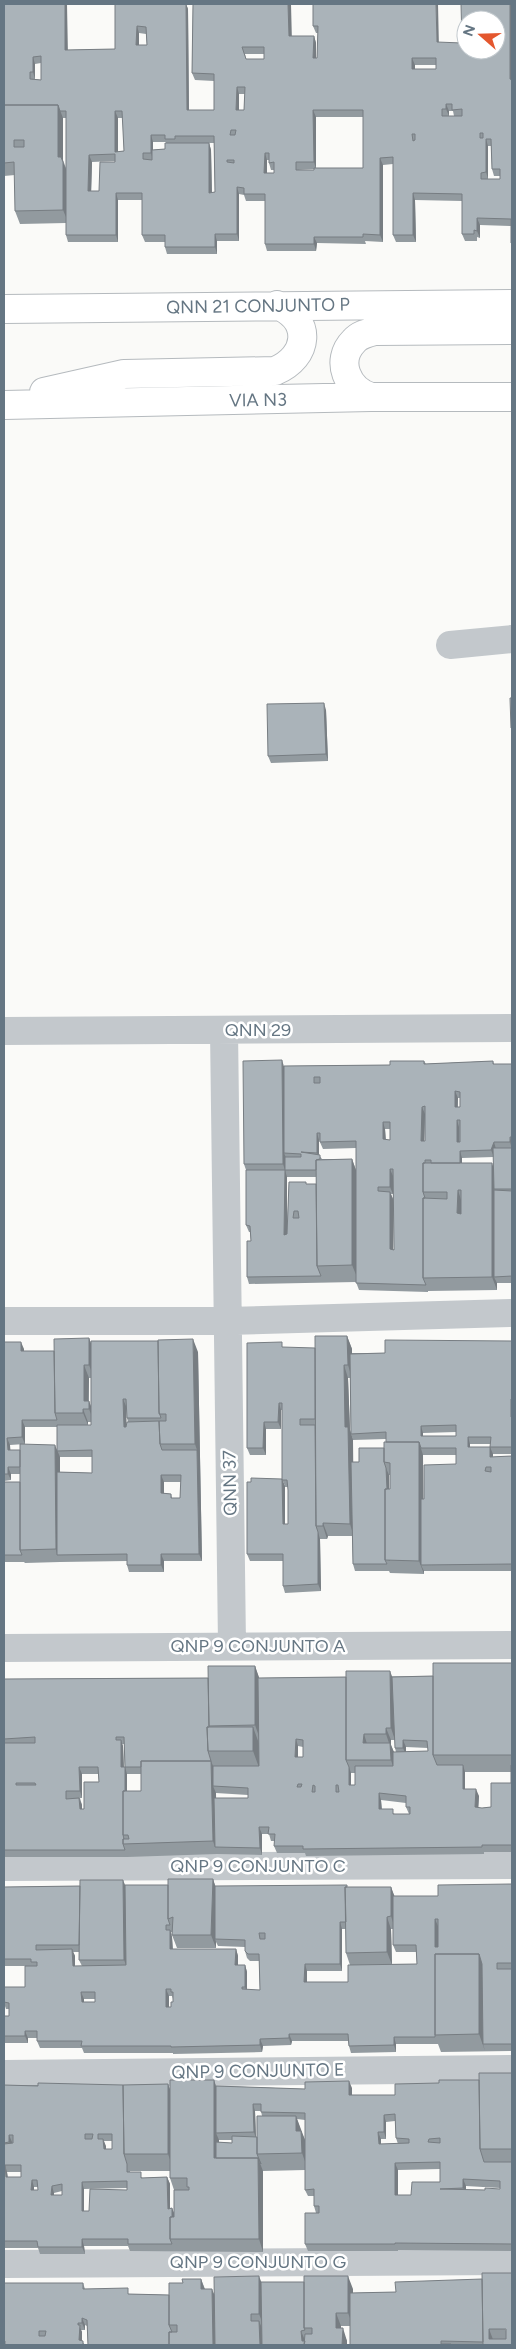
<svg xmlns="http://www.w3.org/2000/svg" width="516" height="2349" font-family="Figtree,sans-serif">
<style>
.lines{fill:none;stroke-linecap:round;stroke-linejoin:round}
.major-casing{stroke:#b5babe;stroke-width:30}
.minor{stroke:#c3c8cc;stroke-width:28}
.major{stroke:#fff;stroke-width:28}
.wall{fill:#929a9f;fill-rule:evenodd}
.shaded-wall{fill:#777d82}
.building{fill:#aab3b9;stroke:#777d82;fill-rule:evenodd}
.labels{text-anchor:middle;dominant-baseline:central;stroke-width:5;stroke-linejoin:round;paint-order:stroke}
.street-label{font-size:18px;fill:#657683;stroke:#fff}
</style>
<rect width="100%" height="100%" fill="#fafaf8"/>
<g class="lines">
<g class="major-casing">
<path id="major" d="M4,309l508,-5
M44,392l80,-18 151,-3c34,-14 38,-51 2,-66
M371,397c-23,-7 -37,-36 -17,-56 5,-6 13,-8 21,-10l137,-1
M4,405l367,-8h141"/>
</g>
<path class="minor" d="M450,645l62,-6
M224,1030l8,615
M4,1031l508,-3
M4,1321h223l285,-8
M4,1648l508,-3
M4,1867l508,-2
M4,2074l508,-5
M4,2264l508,-3"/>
<use href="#major" class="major"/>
</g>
<path class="wall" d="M4,4l64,46 47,-1v-45h71l2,5 1,101h25v-29l-19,-1 -3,-7 1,-69h98v32h23l2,7v15h1l1,-25h-2l-3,-7v-22l126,39h23l50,-39v241l-1,-2v-17l-31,-1v13l-3,-1v4h-12l-3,-7v-33l-47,-1 1,42h-20l-3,-7v-71l-10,1v77l-18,-1 1,3 -49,-1 -1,8h-49l-2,-7v-43h-19l-2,-6 -5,-1v47h-22v13h-50l-2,-7v-5h-20l-3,-7v-35h-24v42h-50l-2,-7v-12l-46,1 -5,-13v-36l-11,1zM139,33l7,1 1,11h-8zM245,54h19v5h-18zM41,63v17l-8,-1h2v-15zM415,65h21v4h-21zM239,94h6l-1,16h-5zM449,111h4l1,5h-5zM316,117h47v51h-47zM63,118h3v50l-3,-8zM118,118h5l1,33 -6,1zM153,142h13v1l-1,6 -12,1zM209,143h5l1,49 -3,1 -1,-43zM488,146h3l1,23 2,7h6v3h-12zM267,160h2v3l2,7h3v3h-7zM115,161l-16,30h-8l1,-29zM298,169h16v1z
M326,710l2,51 -57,2 -3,-7z
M424,1061l2,3 67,-3 1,3h18v219h-15v7l-69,1v1l-69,-2 -3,-8 -107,2 -2,-7 4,-36 -1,-9h-1l-3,-7v-55l-2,-6 40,-98 106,-1zM458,1098h2v9h-2zM425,1116v25h-1zM385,1129h5v11h-4zM319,1140l4,9 33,-1v22l-4,-11h-30l-3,-4zM494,1157v11l-32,-5v-5zM393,1176l1,74 -1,-1v-50l-2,-5h2zM287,1177h29v7h-9l-18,-2 -2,47z
M347,1336l5,13v4h33l127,-12v113h-19v3l19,-1v115h-88v3l-34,-1 -1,-2h-34l-2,-7 -1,-28h-24l-1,3h-7l1,52 -36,2 -2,-7v-25h-33l-3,-7 35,-75 3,7v38h3v-37h-3l-3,-7v-70h-1v19h-15v26h-16l-3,-7 36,-100h32zM348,1378h2l1,56 2,6 33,-1v3l-2,6 -25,14h-6v-22l-3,-10zM456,1432v4h-33v-3zM470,1444h21l-1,3h-20zM423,1455h33v9l-32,35h-1zM389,1475h1v14h-1z
M89,1338l2,6 107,8 4,209h-38v11h-35l-2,-7v-4l-67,1 -35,1 -1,-1h-20v-80h16v-8h-9v6l-7,1v-139l20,7v2h30zM89,1378h2v29l-2,-6zM126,1406l1,12 1,4 -2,5zM88,1422h3v3h-3zM25,1427h32v24l-47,-1v-5l15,-1zM60,1457h32v16l-32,-1zM164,1482h17l-1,16h-8l-1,-4 -7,-1z
M512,1663v189h-28v2l-178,2 -1,-3h-28l-3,-7 1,-5h-4l-2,-7h-7v21l-45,-1 -90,3h-123v-178l204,-1 47,-12 4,12 174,-2zM391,1740h4v8l1,4h-2l-3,-7zM122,1744h2l1,23h-1l-1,-21zM298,1746l5,1v10h-5zM406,1747l22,1v3l-22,1zM465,1772h46v11l-20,24 -9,1h-4l1,-12 -14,-7zM351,1773h4v12h-4zM82,1774h16l1,8 -15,27h-2v-4l-2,-7h2zM127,1774h14v17h-14zM216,1793l32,2v3h-32zM381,1800l25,3v4l3,7h-14l-13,-5z
M213,1879l2,7 133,1h43l3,9h44l74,-12v167l-71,1 -3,-8h-42v8l-45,1 -2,-7 -1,-5h-56l-1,4 -28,1 -1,6 -89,2v-1h-89l-2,-5h-42l-3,-7v-3h-9v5h-24v-27h5v-7h-3l-2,-6v-16h21l7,-21h-28v-79l164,-2zM342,1929h4v24l4,12 -2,17h-41v-11h35zM391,1929h2v16l3,7h20l1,12h-25zM171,1932h1v3l5,13h39v-6l2,4 27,1v4l2,7 3,3h9l1,29h-13v-18l-2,-7h-7v-9l-2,-7h-63l-1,-12zM73,1952h6v8l3,6h-7v-10zM169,1996h3l1,3v3l-2,5h-2zM84,1999h11v3h-11z
M512,2073v178l-114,-1v1h-90l-3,-7 11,-31 -2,-7v-10h-6l-3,-6v-20l-42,1v81l-133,-1 -2,-5h-44l1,8h-45l-2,-6h-34v-163h119l45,-1 2,5 44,-9 2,6 89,3 47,-1v7h43l44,-12 40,-3zM255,2111h6l1,5 -5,21h-1zM297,2119l8,1v20l-4,-9zM395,2121l1,17 2,6h-17v-5h5v-17zM219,2140h13v3l-13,-1zM104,2141h8v8h-6zM440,2169v13l-29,13h-13v-25zM130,2171h40v7l4,12v24l-2,-6h-2v-24l-3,-7 -24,1 -13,-6zM7,2172h14v5h-13zM466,2186l34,2v1l-15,1h-19zM34,2187h4v3h-4zM127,2188v2l-38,21h-5v-22zM62,2191v4h-8v-2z
M482,2273l30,72h-162v-19h-9v2l6,13v4h-259l-1,-19 -2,-1v5h-4l1,2v9l3,4h-81v-62h79l2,6 45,5 39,1 14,-12 18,-4 4,10 9,5 47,-12 92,7v4l43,-1 86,-13z"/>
<path class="shaded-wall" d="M65,4h2l1,53 -3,-7z
M186,4l2,5 1,108 -2,-7z
M288,4h3l1,39 -3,-7z
M436,4h2l1,45 -2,-7z
M510,4h2v80l-2,-5z
M137,26l2,7v19l-3,-7z
M314,36l2,7v22l-3,-7z
M33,57l2,7v15l-2,-7z
M412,58l3,7v11l-3,-7z
M237,87l2,7v23l-3,-7z
M446,104l3,7v5l-3,-7z
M58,105l5,13v52l-5,-13z
M313,110l3,7v52l-2,-7z
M115,111l3,7v41l-3,-7z
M151,135l2,7v18l-2,-7z
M486,139l2,7v33l-2,-7z
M209,143l2,7 1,50 -3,-7z
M265,153l2,7v20l-3,-7z
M89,155l3,7 -1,36 -3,-7z
M380,158l3,7v77l-3,-7z
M63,162l5,12v48l-5,-12z
M237,187l2,7v47l-2,-7z
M116,193l2,7v42l-2,-7z
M413,193l2,7 1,42 -3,-7z
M477,218l3,7v13l-3,-7z
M215,234l2,7v13l-2,-7z
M314,237l3,6 -1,8 -2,-7z
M324,703l2,7 2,51 -2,-7z
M282,1060l4,13 -2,80 3,7 -2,10 -2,-6z
M455,1091l3,7 -1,16 -2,-7z
M422,1107l3,7 -1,34 -3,-7z
M457,1120l2,7v22l-2,-7z
M383,1122l2,7 1,17 -3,-7z
M317,1133l2,7v20l-2,-7z
M510,1137l2,7v5l-2,-7z
M494,1142l2,7 -2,8 -3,-7z
M460,1151l2,7v18l-2,-7z
M352,1159l6,17 1,106 -7,-17z
M492,1163l4,12 -2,14 2,6 -2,82 3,6v7l-5,-13z
M390,1169l3,7v18l-3,-7z
M285,1170l2,7v65l-3,-7z
M458,1190l4,13v23l-5,-13z
M390,1192l3,7v57l-3,-7z
M347,1336l5,13v29l-4,-13z
M89,1338l5,13v27l-5,-13z
M193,1339l5,13 4,209 -3,-7 -2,-104 -2,-6z
M21,1342l3,7v9l-3,-7z
M84,1365l5,13 -1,31 -4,-8z
M344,1365l4,13 2,52 3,10 1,97 -4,-13 -5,-97z
M123,1399l3,7 1,28 -3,-7z
M511,1399l1,4v17l-1,-3z
M89,1401l5,13v8l-5,-13z
M279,1403l2,7v19l-3,-7z
M83,1409l5,13v3l-5,-12z
M22,1420l3,7v17l-3,-7z
M264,1422l2,7v26l-3,-7z
M421,1426l2,7v10l-2,-7z
M468,1437l2,7v10l-2,-7z
M7,1438l3,7 1,12 -3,-7z
M419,1442l4,13 1,109 -3,1 3,6v3l-5,-13z
M55,1445l5,12v98h-3l-1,-6z
M490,1447l3,7v10l-3,-7z
M8,1467l3,7v6l-3,-6z
M386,1468l3,7 1,86 -2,-1z
M161,1475l3,7v18l-3,-7z
M282,1479l3,7v45l-2,-7z
M323,1523l5,13 -1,3 -4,-13z
M318,1532l2,7 1,52 -3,-7z
M161,1554l3,7v11l-3,-7z
M255,1666l6,17v59l-6,-17z
M390,1671l5,13v56l-4,-12z
M253,1727l8,22v24l-8,-22z
M386,1728l5,12v5l4,10v18l-4,-13 -1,-14 -4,-12z
M364,1734l4,13 -5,-4z
M296,1739l2,7v18l-3,-7z
M121,1740l2,6 1,28 -3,-7z
M403,1740l3,7v8l-3,-7z
M211,1761l5,12 -3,13 3,7 1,54h-2l-2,-6z
M463,1765l2,7v24l-2,-7z
M79,1767l3,7v24l-2,-7z
M125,1767l2,7v61h-2z
M349,1767l2,6v19l-2,-7z
M476,1789l3,7 -1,18 -3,-7z
M379,1793l2,7 1,16 -3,-7z
M79,1798l3,7v11l-2,-7z
M259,1827l3,7v21l-2,-7z
M213,1879l4,12 -2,48 1,3v6l-5,-13z
M123,1880l5,12 1,80 -5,-12z
M391,1887l5,13 -1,29 -4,-13z
M387,1917l4,12 1,36 -5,-13z
M435,1919l3,7v28l-3,-7z
M340,1922l2,7v42l-2,-7z
M170,1930l2,7 1,19 -3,-7z
M72,1949l3,7v17l-2,-7z
M236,1949l2,7v16l-3,-7z
M479,1954l6,17 -2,73 2,7 -6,-17z
M305,1964l2,7v18l-3,-7z
M245,1965l2,7v21l-2,-6z
M166,1989l3,7v18l-3,-7z
M81,1992l3,7v10l-2,-7z
M25,2031l3,7v5l-3,-7z
M289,2034l3,7 -1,4 -2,-7z
M394,2037l2,7v8l-2,-7z
M260,2039l3,7 -1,6 -2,-7z
M214,2080l4,13 -2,40 3,7v24l-5,-6z
M349,2081l3,7v14l-3,-7z
M168,2084l6,17v70l-6,-17z
M253,2104l2,7 1,28 -2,-7z
M384,2115l2,7v17l-2,-7z
M296,2116l12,32v22l-6,-17 -6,-22z
M378,2132l3,7v12l-2,-7z
M9,2135l3,7v7l-3,-7z
M103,2139l3,7v10l-2,-7z
M258,2158l5,13v81l-4,-13z
M395,2163l3,7v32l-3,-7z
M5,2165l2,7 1,12 -2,-7z
M167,2177l3,7v32l-2,-7z
M463,2179l3,7v9l-3,-7z
M32,2180l2,7v10l-3,-7z
M82,2182l2,7v29l-2,-7z
M52,2186l2,7 -1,9 -2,-7z
M172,2208l3,7 -3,24z
M82,2239l2,7 1,8 -3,-7z
M259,2276l5,13v38l-5,-13z
M348,2276l5,13v37l-5,-13z
M201,2279l6,17 -6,-7z
M212,2289l7,17v39h-6z
M336,2313l5,13v15l-5,-13z
M82,2318l3,7v5l-3,-7z
M259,2321l5,12v12h-4z
M78,2323l4,9v13l-3,-5z
M343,2328l4,13v4h-5z
M489,2329l5,13 -5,-3z
M301,2331l3,7v7l-2,-4z"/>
<path class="building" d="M4,4h61v46l50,-1v-45h71l1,106h27v-36l-22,-1 1,-69h95l1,32h25l-1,22h4l1,-32h-5v-22h123l1,38 25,1 -1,-39h49v75l2,1v163h-1v-24l-34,-1v13l-3,-1v4h-12v-40l-49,-1v42h-20v-78l-13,1v77l-17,-1v3h-49v7h-49v-50h-21v-6l-7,-1v47h-22v13h-50v-12h-23v-42h-26v42h-50v-124h-6l-2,-6h-54zM466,20h30v30h-30zM137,26l9,1 1,18h-11zM242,47h22v12h-18zM41,56v24l-11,-1v-7h3v-15zM412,58h24v11h-24zM237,87h8l-1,23h-8zM446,104h6v6l10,-1v7h-20v-7h4zM313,110h50v58h-49v2h-18v-8h18zM115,111h7l2,40 -9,1zM231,130h5l-1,5h-5zM480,133h3v5h-3zM412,134h3v6l-2,1zM151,135h14v4h10v-3h39l1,56 -6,1v-50h-44v6l-13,1v10l-9,-1v-6h8zM486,139h5l1,30h8v10h-19v-6l5,-1zM265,153h4v10l5,-1v11h-10zM115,154v8h-15l-1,29h-11l1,-36zM227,160h7v3l-7,-1z
M4,105h54v52h3l2,5v48l-48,1 -1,-49 -10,1zM14,140h10v7h-10z
M510,698h2v30h-1z
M324,703l2,51 -58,2 -1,-52z
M282,1060l1,104h-39l-1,-103z
M390,1061h34v3l69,-3v3h19v73h-2v5h-16l-3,8 -31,1v12h-29v-3h-6v3h-2v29l2,6h-2v80l3,7 -70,-2v-142l-36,1v-9h-3v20l-16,-1 19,3v4l-4,1v10h-31l-1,65 3,-1 2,-52h17v2h10l1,82 4,10 -74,1v-36h4l-1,-15 -4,-1v-55h39v-13h16v-3l-17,-1v-87l106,-1zM314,1077h6v6h-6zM455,1091l5,1v15h-5zM425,1106v35h-4l1,-34zM457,1120h3v22h-3zM383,1122h7v18l-7,-1zM390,1169h3l1,81 -4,-1v-57l-12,-1v-4h12zM294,1211h4l1,7h-6z
M493,1148h19v41h-18z
M352,1159v106l-35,1 -1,-106z
M423,1163h69v114l-69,1v-80l24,1v-7h-24zM458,1190h3v24l-4,-1z
M494,1190l18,1v85l-18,1z
M315,1336h32l1,29h-4l1,62h3l2,97 -27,-1v3h-7z
M89,1338v27h-5v36h5v8h-6v4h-28l-1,-74z
M193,1339l2,105h-35l-1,-23h7v-7h-7v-2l-1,-72z
M385,1340l127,1v58h-1v18h1v30h-22l1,-10h-23v10h22v10l22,-1v108l-91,1v-66h3v-34l32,-1v-16h-35l-2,-6h-33v-10l-35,2 -1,-80 35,-1zM456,1425v11h-35v-10zM486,1467h5v5l-6,-1z
M91,1341h67l1,71 2,6h-34l-1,-19h-3l1,28h2l1,-5 32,-1 1,23 2,6h35l2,104h-38v11h-34v-11l-70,1v-83l35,1v-23l-35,1v-26h34zM161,1475h20l-1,23h-9v-4l-10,-1z
M4,1342h17v9h33l1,62 2,7h-35v17l-15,1 1,12h12v17h-12v7h-4z
M282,1342v5l33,1v71h-15v6h15l1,101 2,6v52l-35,2v-32h-36v-72h4v-4l31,1 1,45h5v-34l-1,-10h-5v-77h-3l-1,19h-14l-1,26h-16v-105z
M384,1442h35v119l-34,-1v-71h5v-26l-6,-1z
M20,1444l35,1 1,104 -36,1z
M359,1448h25v14l2,6 1,21h-2v71l2,4h-34l-2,-102h8z
M4,1482h16v68l2,5h-18z
M433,1663h79v92h-79z
M208,1666h47v59l-46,1z
M346,1671h44l1,57h-5v6h-22l-1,9h27l1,17h-45z
M433,1676v79l4,10h26v24h13l-1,18 7,1 9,-1v-24h20v-18h1v80h-30v2l-179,2v-3h-29l1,-12h-7l1,-7h-10l1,21 -45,-1 -1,-49h34v-10l-35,-2v-20h46l-1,-88 88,-1v83l3,7v18h6v-19h38v-14l35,-1 -1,-10 -24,-1v8h-8l-3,-71zM296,1739l7,1v17h-8zM298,1784h4l-1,3h-4zM313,1785l2,1v6h-3zM336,1785h2l1,7h-3zM379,1793l27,3v11h4v7h-17v-5h-14z
M208,1678l1,49h-2l1,24 3,10h-70v6h-16l-1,-30h-8v3h5v27h4v24h-2v44l1,4h-1v5l2,6h-121v-107h31v-6l-31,2v-60zM79,1767h19l1,15h-15v27h-4l-1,-11 -13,1v-8h14zM16,1783h19l1,2h-20z
M207,1727h46v24h-45z
M141,1761h70l2,80 -90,3v-5h6l-1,-4h-5v-44h18z
M168,1879h45l-2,56h-39l1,-18 -5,2z
M80,1880h43l1,80h-45z
M512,1884v79h-15v6h15v75h-29l-1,-80 -3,-10h-44v83h-41v8l-45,1 -1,-12h-59v4l-29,1v6l-89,2v-1h-90l1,-5h-45v-10h-12v5h-21v-20h5v-13l-5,-1v-15h21v-21h12v-4h-6v-3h-27v-72l76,-1 -1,59h-43v5l36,-1 1,17 53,-1 -1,-80h43v34l2,6h-4v5h4v19h66l-1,16h10v22h-3v2l18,1 -1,-36h-11l-3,-3v-11l-30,-1v-53l132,-1v2h-2l1,35h-6v42h-35l-1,18h44v-17l69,-1 -1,-19h-23v-49h45v-11zM435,1919h3v28h-3zM259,1933h6v6h-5zM166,1989h5v3h2v10h-2v5h-5zM81,1992h14v10h-13z
M345,1887h46v29l-4,1v35l-41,1z
M435,1954h44v80l-44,1z
M479,2073h33v76h-32z
M170,2080h44v78h44l1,81h-89v-22h4v-27h15v-3h-2v-9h-17z
M439,2080h40l1,69 4,13h28v82l-117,-1v1h-90v-31h14v-7h-5v-17l-9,1v-77l-44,-1v-8h-8l1,28 -38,1v-47l89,3v-7l44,-1v14h46v-11l44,-1zM395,2114l1,24 13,1v4l-30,1 -1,-12h6v-17zM440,2138v5l-12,-1 1,-3zM440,2162v20h-28l-1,13h-16v-32zM463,2179l37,2v8l-15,-1v2l-45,-1 23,-1z
M38,2083l85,2 1,69 3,10v8h14v6l26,-1 1,32 4,-1v9h-2v22l2,5h-44v-5h-46v8h-44l-1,-6h-33v-97l9,-1v-8h-4v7l-5,1v-58l34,1zM85,2134h8l-1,5h-7zM98,2134h14v15h-8l-1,-10h-5zM5,2165h16v12h-15zM32,2180h5l1,10h-7zM127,2181v9l-37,-1 -1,22h-7v-29zM62,2184v11h-11l1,-9z
M168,2084v70h-44l-1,-69z
M257,2116h39v15h5l1,22 -45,1z
M232,2136l25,1v17l4,10 -3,-6h-42v-16l16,1z
M482,2273h30v72h-29zM489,2329h17v10h-17z
M259,2276v38h-8v7h8l1,24h-45l-1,-68z
M304,2276h44v37h-12v15h7l-1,17h-38l1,-11h7v-6h-8z
M182,2279h19v10h11l1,56h-44v-13h8v-7h-8v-42h14z
M482,2279l1,63 -42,-1v3h10v1h-101v-52l46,-1 -1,-10z
M261,2282h43v46l1,2 -4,1 1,10h3l-1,4h-42z
M4,2283h79v6l45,-1v6l41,1v30l3,7h-3v13h-81l-1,-25 -5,-2v5h-4v2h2l-1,15 4,1v4h-78v-4h-1zM39,2331h7l-1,5h-6z"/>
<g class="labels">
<g class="street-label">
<text transform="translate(258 306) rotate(-1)">QNN 21 CONJUNTO P</text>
<text transform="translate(258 400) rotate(-1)">VIA N3</text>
<text x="258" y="1030">QNN 29</text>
<text transform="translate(230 1483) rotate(-91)">QNN 37</text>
<text x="258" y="1646">QNP 9 CONJUNTO A</text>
<text x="258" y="1866">QNP 9 CONJUNTO C</text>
<text transform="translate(258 2071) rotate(-1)">QNP 9 CONJUNTO E</text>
<text x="258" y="2262">QNP 9 CONJUNTO G</text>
</g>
</g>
<rect width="516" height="2349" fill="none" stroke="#657683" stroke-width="10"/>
<g transform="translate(481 35) rotate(290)"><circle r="24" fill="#ffffff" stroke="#c1c8cd"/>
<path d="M0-4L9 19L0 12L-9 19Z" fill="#e4572e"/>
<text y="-8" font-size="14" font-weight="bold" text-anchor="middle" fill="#657683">N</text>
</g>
</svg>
